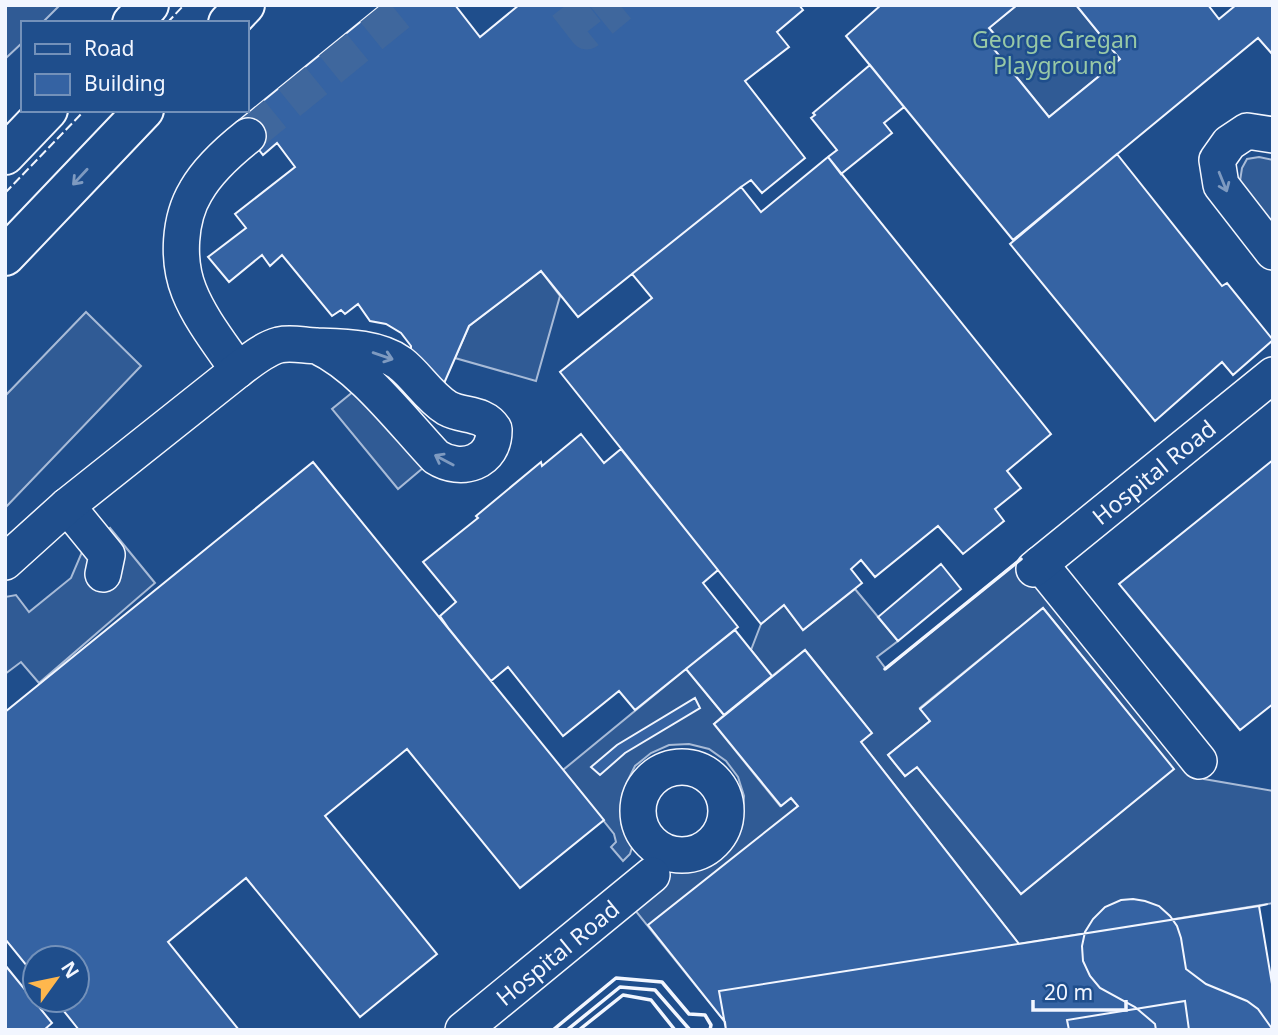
<svg xmlns="http://www.w3.org/2000/svg" width="1278" height="1035" font-family="'Noto Sans',sans-serif">
<style>
.built{fill:#305b95;stroke:#a8bbd7;stroke-width:2;fill-rule:evenodd}
.building{fill:#3563a3;stroke:#f2f6ff;stroke-width:2}
.lines{fill:none;stroke-linecap:round;stroke-linejoin:round}
.minor-tunnel{stroke:#3f679d;stroke-width:35;stroke-dasharray:35 18;stroke-linecap:butt}
.minor-casing{stroke:#f2f6ff;stroke-width:38}
.major-casing{stroke:#f2f6ff;stroke-width:42}
.minor{stroke:#1f4e8c;stroke-width:35}
.major{stroke:#1f4e8c;stroke-width:38}
.fence{stroke:#f2f6ff;stroke-width:2;stroke-dasharray:9 3.5;stroke-linecap:butt}
.wall{stroke:#f2f6ff;stroke-width:3.5}
.oneway{stroke:#7e9ac0}
.labels{text-anchor:middle;dominant-baseline:central;stroke-width:5;stroke-linejoin:round;paint-order:stroke}
.park-label{font-size:23px;fill:#97c8a6;stroke:#1f4e8c}
.street-label{font-size:23px;fill:#f2f6ff;stroke:#1f4e8c}
</style>
<rect width="100%" height="100%" fill="#1f4e8c"/>
<path class="built" d="M5,5h55l-18,18h-19v19l-18,17z
M1017,5h59l44,54 -71,58 -61,-75 8,-6 -7,-8z
M1259,157l14,3v67l-33,-46 2,-13 5,-9z
M541,271l19,25 -24,85 -81,-23 14,-32z
M86,312l55,54 -136,142v-112z
M365,382l71,75 -38,32 -66,-80z
M110,528l45,55 -116,100 -18,-21 -16,12v-77l11,-2 13,17 42,-34 11,-26z
M1023,557l181,222 69,12v112l-254,41 -158,-202 10,-10 -66,-82 -33,26 -21,-26 10,-26 23,-19 19,25 52,-41 43,52 -21,16 9,12zM1043,608l130,161 -152,125 -104,-127 -12,9 -17,-21 42,-34 -10,-13z
M686,669l38,46 -10,9 66,82 11,-8 7,8 -73,216 -95,-118 47,-38 29,-4 18,-11 12,-15 7,-19 1,-21 -6,-19 -12,-16 -17,-12 -20,-5 -20,1 -18,8 -16,13 -9,18 -4,19 3,20 9,18 -4,13 -7,7 -12,-14 5,-5 -2,-8 -51,-64z"/>
<path class="building" d="M381,5h74l25,32 39,-32h280l4,5 -26,22 12,15 -44,34 60,77 -43,35 -11,-13 -10,7 -163,130 -37,-46 -72,55 -27,62 -31,-38v-4l-10,-13 -15,-9 -16,-3 -12,-17 -13,10 -4,-4 -9,6 -50,-61 -12,11 -8,-11 -33,27 -21,-25 38,-29 -11,-14 60,-47 -18,-24 -14,12 -26,-33z
M881,5h136l-28,23 7,8 -8,6 61,75 71,-58 -44,-54h132l11,14 17,-14h37v50l-15,-17 -245,202 -167,-204z
M870,65l34,42 -20,16 8,10 -51,41 -13,-17 9,-7 -26,-32 4,-3 -2,-2z
M1117,154l105,132 5,-3 46,57 -40,35 -11,-13 -67,59 -145,-177z
M828,157l223,277 -44,37 14,17 -26,21 9,12 -41,33 -25,-28 -63,51 -14,-17 -10,9 11,14 -59,47 -19,-25 -23,19 -201,-252 92,-74 -20,-24 109,-87 20,25z
M581,434l23,29 17,-14 97,121 -15,13 35,44 -103,83 -16,-19 -56,45 -55,-69 -17,14 -42,-52 -9,-13 16,-14 -33,-40 55,-44 -2,-2 65,-54 1,4z
M1273,460v244l-33,26 -121,-146z
M313,462l291,358 -84,68 -113,-139 -82,67 112,138 -77,63 -114,-139 -78,64 71,88h-160l-24,-30h22v-42h-42v18l-30,-37v-227z
M941,564l20,25 -63,52 -20,-24z
M1043,608l131,161 -153,125 -104,-127 -12,9 -17,-21 42,-34 -10,-12z
M735,630l37,46 -48,39 -38,-46z
M805,650l67,83 -11,9 158,202 240,-38 14,84v40h-547l-1,-8 -77,-97 150,-119 -7,-8 -10,8 -67,-82z
M695,698l5,10 -75,45 -25,22 -9,-8 26,-22z
M1133,899l12,2 14,5 11,10 7,10 4,12 5,31 20,15 41,17 11,8 15,21h-117l-1,-6 -20,-17 -35,-19 -10,-12 -7,-15 -1,-15 3,-14 8,-13 12,-12 16,-7z
M1259,906l14,84v40h-84l-4,-29 -118,19 2,10h-343l-7,-39z
M5,965l47,58 -8,7h-39z"/>
<g class="lines">
<path class="minor-tunnel" d="M566,5l21,27 33,-27
M248,136l161,-131"/>
<g class="minor-casing">
<g id="minor">
<path d="M1273,135l-26,-4 -18,12 -12,17 4,25 52,67"/>
<path d="M238,370c-17,-25 -38,-51 -49,-79 -12,-30 -10,-72 7,-100 12,-21 33,-40 52,-55"/>
<path d="M67,506l40,49 -4,19"/>
<path d="M5,562l62,-56 171,-136c12,-9 26,-21 41,-25 13,-3 26,1 38,1 27,1 60,1 83,17 17,13 28,33 47,45 16,9 36,4 47,21 1,34 -33,44 -58,28 -35,-37 -74,-90 -119,-111"/>
<path d="M1040,564l159,197"/>
<path id="s1" d="M1034,569l239,-194"/>
<circle cx="682" cy="811" r="44"/>
<path id="s2" d="M463,1030l189,-155"/>
</g>
</g>
<g class="major-casing">
<path id="major" d="M132,23l17,-18
M228,23l17,-18
M5,155l43,-45
M5,256l139,-146"/>
</g>
<use href="#minor" class="minor"/>
<use href="#major" class="major"/>
<path class="fence" d="M167,23l17,-18
M5,193l80,-83
M1259,906l14,-3"/>
<path class="wall" d="M885,669l136,-110
M553,1030l63,-52 46,4 27,32 16,1 6,10 -1,5
M567,1030l53,-43 35,3 35,40
M579,1030l44,-35 28,5 24,30"/>
</g>
<defs><path id="oneway-shaft" d="M-6 0H5M1.5-3L5.5 0L1.5 3" fill="none" stroke-width="1.6" stroke-linecap="round" stroke-linejoin="round" transform="scale(1.75)"/></defs>
<g class="oneway">
<use href="#oneway-shaft" transform="translate(80 177) rotate(133)"/>
<use href="#oneway-shaft" transform="translate(1223 182) rotate(68)"/>
<use href="#oneway-shaft" transform="translate(383 356) rotate(19)"/>
<use href="#oneway-shaft" transform="translate(444 460) rotate(-152)"/>
</g>
<g class="labels">
<g class="park-label">
<text x="1055" y="39">George Gregan<tspan x="1055" dy="26">Playground</tspan></text>
</g>
<g class="street-label">
<text stroke="none"><textPath href="#s1" startOffset="154">Hospital Road</textPath></text>
<text stroke="none"><textPath href="#s2" startOffset="122">Hospital Road</textPath></text>
</g>
</g>
<rect width="1278" height="1035" fill="none" stroke="#f2f6ff" stroke-width="14"/>
<rect x="21" y="21" width="228" height="91" fill="#1f4e8c" stroke="#7391ba" stroke-width="2"/>
<rect x="35" y="44" width="35" height="10" fill="#1f4e8c" stroke="#7391ba" stroke-width="2"/>
<text x="84" y="56" font-size="21" fill="#f2f6ff">Road</text>
<rect x="35" y="74" width="35" height="21" fill="#3563a3" stroke="#7391ba" stroke-width="2"/>
<text x="84" y="91" font-size="21" fill="#f2f6ff">Building</text>
<g transform="translate(56 979) rotate(57)"><circle r="33" fill="#1f4e8c" stroke="#7391ba" stroke-width="2"/>
<path d="M0-5L12 26L0 18L-12 26Z" fill="#ffb74d"/>
<text y="-10" font-size="19" font-weight="bold" text-anchor="middle" fill="#f2f6ff">N</text>
</g>
<path d="M1033 1000v10h93v-10" fill="none" stroke="#f2f6ff" stroke-width="3.5"/>
<text x="1044" y="1000" font-size="21" fill="#f2f6ff" stroke="#1f4e8c" stroke-width="5" paint-order="stroke">20 m</text>
</svg>
